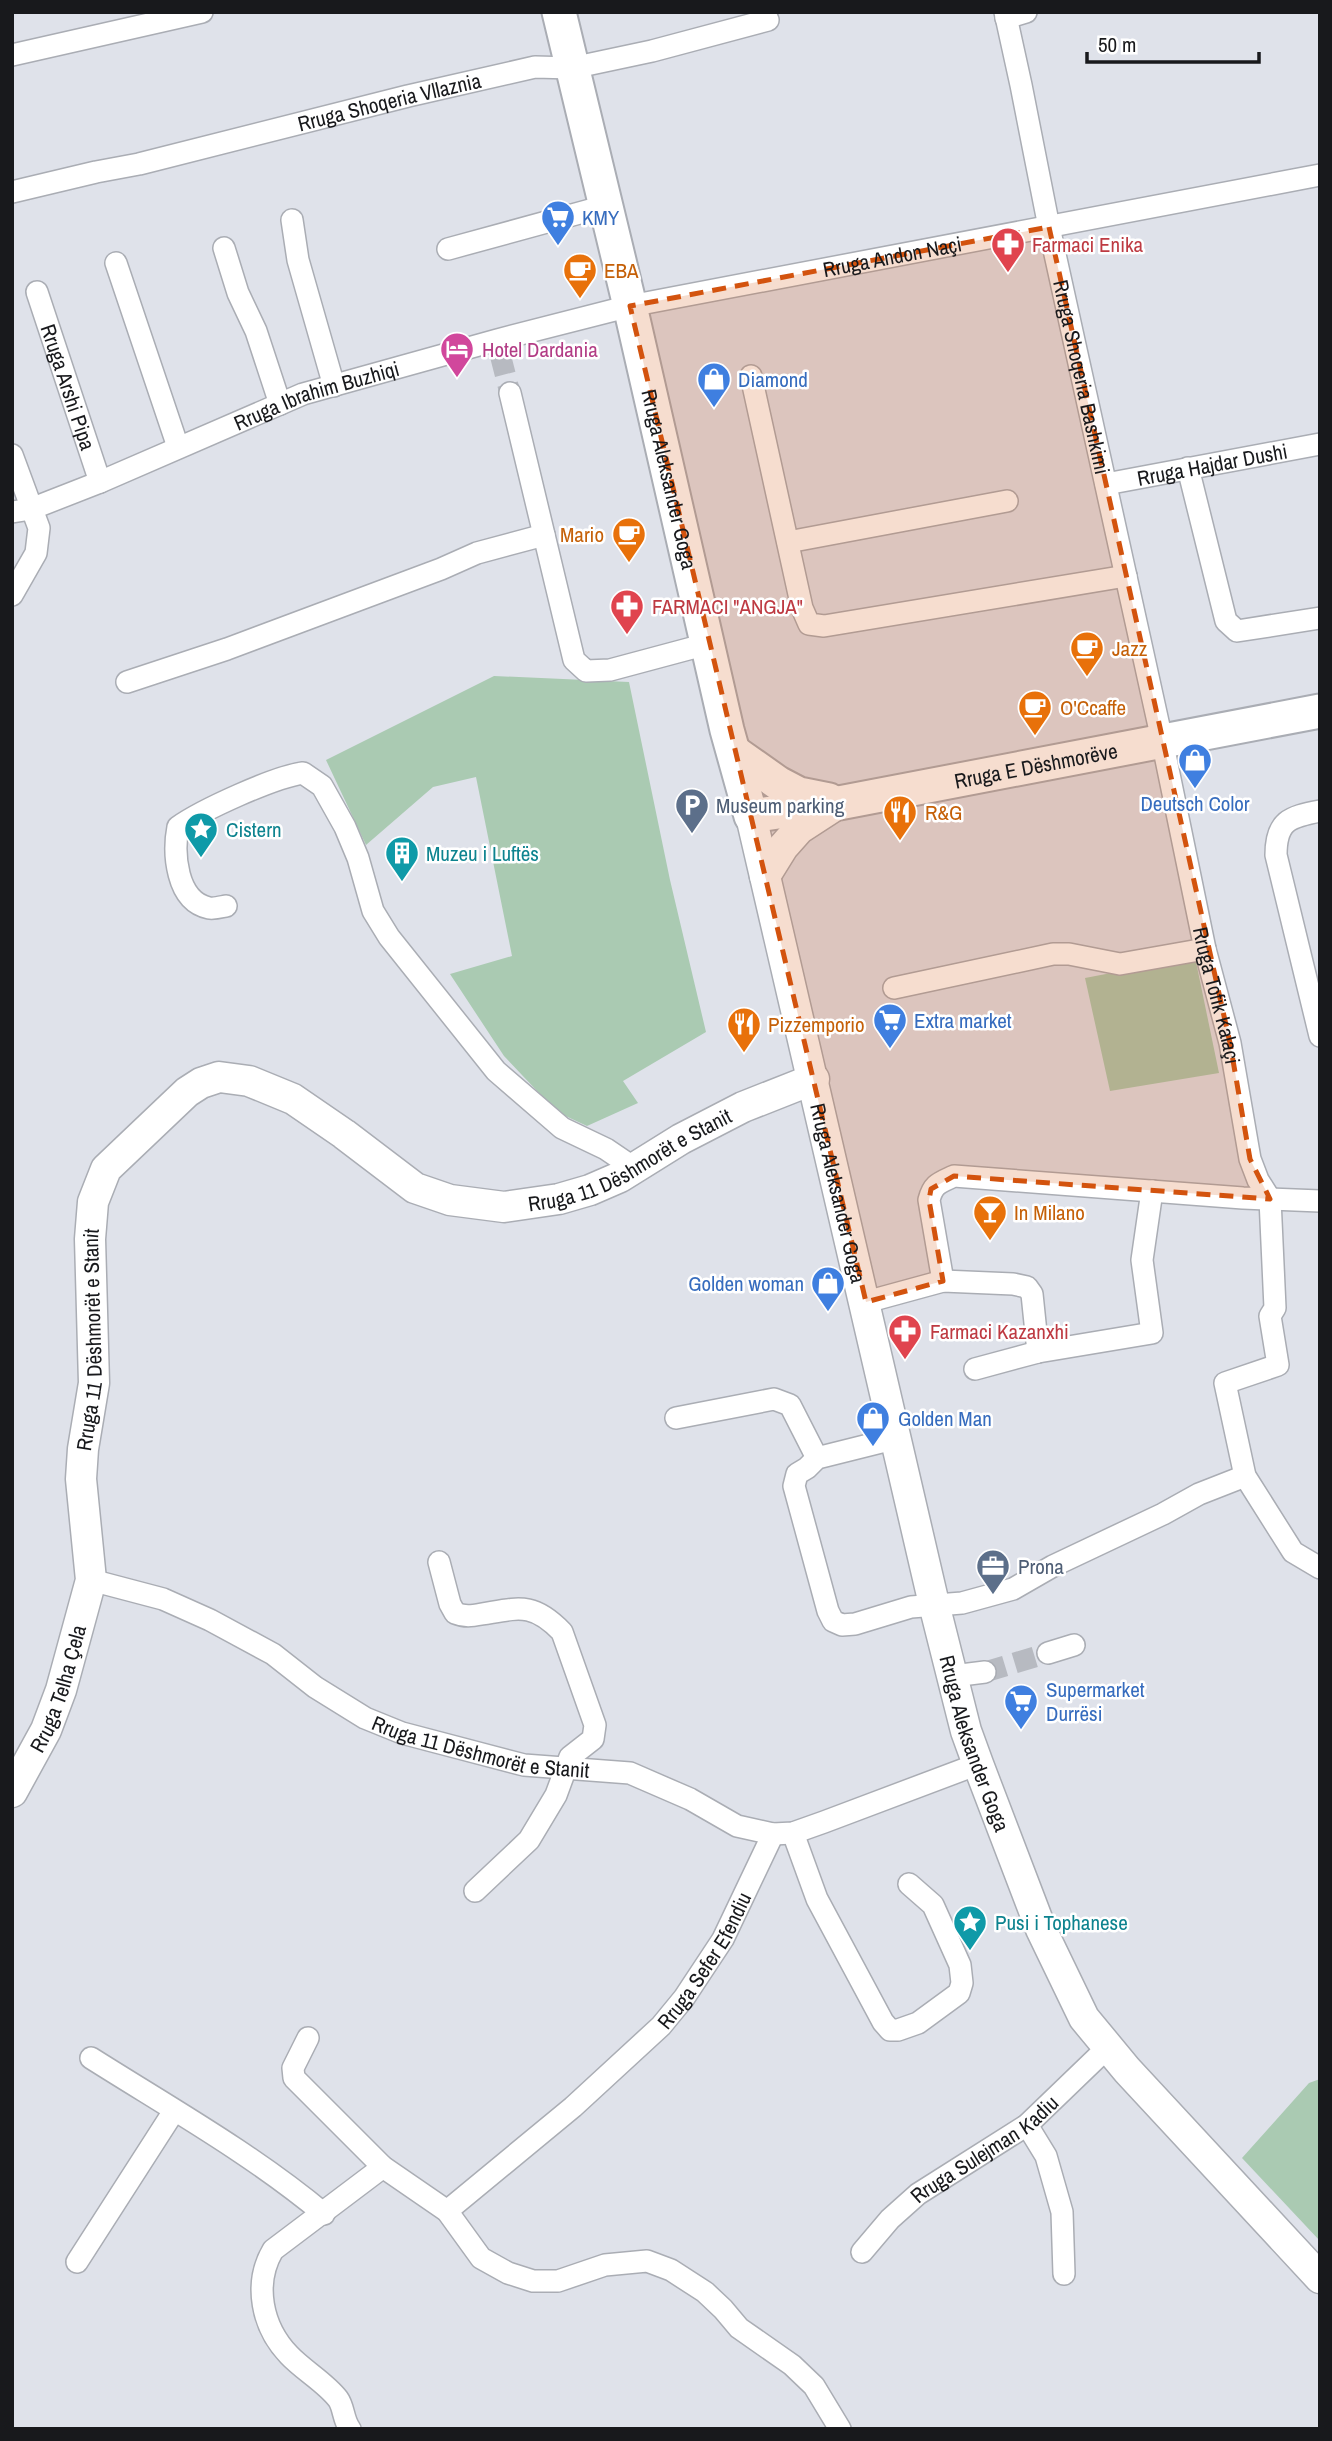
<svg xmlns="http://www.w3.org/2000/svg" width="1332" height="2441" font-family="'Archivo Narrow',sans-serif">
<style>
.green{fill:#aacab2}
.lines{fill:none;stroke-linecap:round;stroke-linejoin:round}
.street-tunnel{stroke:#b7bac1;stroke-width:21;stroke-dasharray:21 10;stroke-linecap:butt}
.street-casing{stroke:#aaadb4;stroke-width:24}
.secondary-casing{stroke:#aaadb4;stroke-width:33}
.primary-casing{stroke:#aaadb4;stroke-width:37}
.street{stroke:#fff;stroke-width:21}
.secondary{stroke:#fff;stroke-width:30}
.primary{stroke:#fff;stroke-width:33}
.marked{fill:#d3530e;fill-opacity:0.2;stroke:#d3530e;stroke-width:5;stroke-dasharray:14 9;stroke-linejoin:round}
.labels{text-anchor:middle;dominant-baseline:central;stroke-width:5;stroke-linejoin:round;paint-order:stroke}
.street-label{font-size:21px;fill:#18191c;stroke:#fff}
.shop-label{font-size:21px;fill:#366cbe;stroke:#fff;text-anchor:start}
.health-label{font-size:21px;fill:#be3a42;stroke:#fff;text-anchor:start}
.food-label{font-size:21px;fill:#c56008;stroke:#fff;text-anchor:start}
.hotel-label{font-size:21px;fill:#b23c85;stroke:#fff;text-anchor:start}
.service-label{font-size:21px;fill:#4e5e75;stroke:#fff;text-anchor:start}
.culture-label{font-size:21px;fill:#0d838f;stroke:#fff;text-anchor:start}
</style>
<rect width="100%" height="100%" fill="#dfe2ea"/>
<path class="green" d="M494,676l135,6 41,198 36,152 -83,49 15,22 -51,23 -30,-14 -53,-56 -54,-82 62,-18 -36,-179 -43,10 -67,58 -40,-85z
M1195,957l24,116 -109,18 -25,-113z
M1320,2079v162l-78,-83 67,-75z"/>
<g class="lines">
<path class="street-tunnel" d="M500,354l10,39
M985,1672l63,-19"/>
<g class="street-casing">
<g id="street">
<path id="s1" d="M1005,12l16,73 28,142 113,513 43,209 25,94 20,116 8,21 12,19"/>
<path d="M1006,18l20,-6"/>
<path d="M12,55l190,-43"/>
<path id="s2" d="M12,192l84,-20 43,-8 269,-68 127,-29 37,1 80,-17 116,-31"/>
<path d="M292,220l6,40 36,126"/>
<path d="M224,248l14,45 18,38 24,73"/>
<path d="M448,249l157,-43"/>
<path d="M116,263l62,184"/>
<path id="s3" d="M37,292l63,190"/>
<path d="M751,376l51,232 7,16 15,2 302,-50"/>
<path d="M510,393l64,267 12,11 24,-1 97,-26"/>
<path d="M12,455l27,73 -3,25 -24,42"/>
<path d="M1188,468l38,153 11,10 83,-13"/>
<path id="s4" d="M1106,484l214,-40"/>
<path id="s5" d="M12,512l19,-3 69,-27 203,-88 194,-54 133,-34 690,-131"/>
<path d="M788,542l219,-41"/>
<path d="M127,682l100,-33 214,-80 36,-16 67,-18"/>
<path d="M1320,811c-31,6 -44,10 -44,44l44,181"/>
<path d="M226,906c-5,1 -12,3 -17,2 -33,-7 -36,-55 -31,-81 24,-17 96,-50 125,-54l19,13 23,41 13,31 15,53 16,26 107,134 66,57 44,21 28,19"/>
<path d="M894,988l159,-34h16l51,10 85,-15"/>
<path d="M1270,1199l5,109 -5,8 8,49 -53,18 20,93 48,76 27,16"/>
<path d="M943,1281l-14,-81c4,-16 10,-17 25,-24l289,22 77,3"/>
<path d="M866,1302l77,-21 70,3 14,3 5,7 6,58"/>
<path d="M975,1369l63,-17 114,-19 -10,-73 10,-69"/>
<path d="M676,1418l98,-19 16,6 27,53"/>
<path d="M897,1438l-80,20 -10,10 -10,6 -3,12 34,125 5,10 9,4 13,-1 56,-17 51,-4 51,-14 40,-23 110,-52 36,-20 46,-18"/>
<path d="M439,1562l11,42 5,9c10,4 16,3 27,1 37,-6 51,-12 80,18l33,93 -2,14 -23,18 -14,38 -27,45 -54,51"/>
<path id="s6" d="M91,1580l72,19 47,21 63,34 42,33 50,31 37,15 122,32 106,8 60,26 47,27 36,8 20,-1 31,-11 154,-58"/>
<path d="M1048,1653l26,-8"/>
<path d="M953,1676l32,-4"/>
<path d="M793,1833l24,66 66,123 7,8h8l20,-7 41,-30 3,-10 -2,-18 -27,-60 -24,-21"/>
<path d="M308,2038l-15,30 1,10 89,89 64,44 34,47 27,15 25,8h25l47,-16 42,-4 24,9 34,22 18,17 16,19 53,37 22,21 26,43"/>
<path d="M91,2058c79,50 161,96 233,156"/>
<path d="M1027,2125l19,31 16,56 2,62"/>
<path id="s7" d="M447,2211l126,-104 88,-81 23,-28 39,-59 50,-105"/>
<path id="s8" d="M862,2252l28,-33 28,-25 109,-69 81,-78"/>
<path d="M77,2262l97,-151"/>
<path d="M350,2429c-7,-9 -6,-22 -12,-30 -12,-16 -35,-29 -49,-44 -27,-28 -36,-71 -16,-105l110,-83"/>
</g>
</g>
<g class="secondary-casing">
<g id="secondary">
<path id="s9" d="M751,816l183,788 32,127 12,33 63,165 43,89 43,52 193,208"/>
<path d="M765,876l18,-29 16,-18 40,-26"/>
<path id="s10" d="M12,1792l34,-62 15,-40 30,-110 -10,-101 2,-30 11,-66 -4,-144 3,-37 13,-33 81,-77 14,-9 18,-6 30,4 44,18 51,35 71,54 35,12 54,7 55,-8 31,-9 30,-13 61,-38 62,-32 71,-28"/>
</g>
</g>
<g class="primary-casing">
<g id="primary">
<path id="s11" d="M559,12l71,294 97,424 24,86 88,-13 481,-92"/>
<path d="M734,752l44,31 21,11 30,6"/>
</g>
</g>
<use href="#street" class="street"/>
<use href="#secondary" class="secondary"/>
<use href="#primary" class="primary"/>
</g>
<path class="marked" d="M1049,227l181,816 20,116 20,40 -316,-23 -23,13 -2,11 14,81 -77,21 -236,-996z"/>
<defs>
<g id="supermarket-pin" transform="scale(1.75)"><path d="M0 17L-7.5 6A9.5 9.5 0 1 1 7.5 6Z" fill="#3f7fe0" stroke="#fff"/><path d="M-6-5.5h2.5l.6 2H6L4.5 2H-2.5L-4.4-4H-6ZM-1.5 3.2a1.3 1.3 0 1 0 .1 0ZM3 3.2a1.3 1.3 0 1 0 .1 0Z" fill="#fff"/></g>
<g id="pharmacy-pin" transform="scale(1.75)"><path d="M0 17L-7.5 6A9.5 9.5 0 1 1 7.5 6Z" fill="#e0444e" stroke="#fff"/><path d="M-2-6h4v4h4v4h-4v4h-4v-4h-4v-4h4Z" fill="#fff"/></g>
<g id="cafe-pin" transform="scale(1.75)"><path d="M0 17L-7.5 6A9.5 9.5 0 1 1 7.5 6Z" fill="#e8710a" stroke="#fff"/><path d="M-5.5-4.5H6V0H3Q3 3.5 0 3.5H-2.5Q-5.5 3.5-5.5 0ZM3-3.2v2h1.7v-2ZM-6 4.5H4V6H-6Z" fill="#fff"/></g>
<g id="hotel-pin" transform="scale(1.75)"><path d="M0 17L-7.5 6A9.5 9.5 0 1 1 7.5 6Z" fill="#d1479c" stroke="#fff"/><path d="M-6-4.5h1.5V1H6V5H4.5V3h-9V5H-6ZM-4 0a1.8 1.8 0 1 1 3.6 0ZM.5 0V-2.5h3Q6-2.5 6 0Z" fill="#fff"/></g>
<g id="shop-pin" transform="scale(1.75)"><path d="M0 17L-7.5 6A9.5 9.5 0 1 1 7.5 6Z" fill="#3f7fe0" stroke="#fff"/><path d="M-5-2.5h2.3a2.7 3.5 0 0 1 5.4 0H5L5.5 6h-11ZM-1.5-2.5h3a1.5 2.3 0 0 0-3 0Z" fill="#fff"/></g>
<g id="parking-pin" transform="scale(1.75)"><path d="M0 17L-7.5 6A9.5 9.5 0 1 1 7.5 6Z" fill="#5c6f8a" stroke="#fff"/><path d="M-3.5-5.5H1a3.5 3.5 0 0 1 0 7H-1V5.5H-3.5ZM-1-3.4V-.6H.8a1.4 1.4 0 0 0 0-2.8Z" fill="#fff"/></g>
<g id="restaurant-pin" transform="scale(1.75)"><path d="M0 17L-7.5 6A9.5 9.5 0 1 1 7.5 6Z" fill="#e8710a" stroke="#fff"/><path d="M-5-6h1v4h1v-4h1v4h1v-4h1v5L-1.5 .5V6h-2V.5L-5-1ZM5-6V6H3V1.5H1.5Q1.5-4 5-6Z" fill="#fff"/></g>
<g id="sight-pin" transform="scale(1.75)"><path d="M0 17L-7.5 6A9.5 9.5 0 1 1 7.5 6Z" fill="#0f9aa8" stroke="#fff"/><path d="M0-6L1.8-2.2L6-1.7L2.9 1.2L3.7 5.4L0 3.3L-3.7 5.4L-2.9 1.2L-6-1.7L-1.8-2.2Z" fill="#fff"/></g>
<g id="building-pin" transform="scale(1.75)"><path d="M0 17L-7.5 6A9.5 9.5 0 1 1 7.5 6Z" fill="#0f9aa8" stroke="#fff"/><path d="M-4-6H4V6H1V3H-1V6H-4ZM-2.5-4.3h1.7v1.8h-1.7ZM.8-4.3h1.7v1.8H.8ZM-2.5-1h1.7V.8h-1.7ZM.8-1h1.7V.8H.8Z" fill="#fff"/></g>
<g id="bar-pin" transform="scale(1.75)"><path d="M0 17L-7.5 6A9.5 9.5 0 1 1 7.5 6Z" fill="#e8710a" stroke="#fff"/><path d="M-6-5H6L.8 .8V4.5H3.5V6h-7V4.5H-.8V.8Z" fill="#fff"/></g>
<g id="office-pin" transform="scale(1.75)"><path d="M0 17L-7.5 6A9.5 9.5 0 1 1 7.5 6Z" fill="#5c6f8a" stroke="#fff"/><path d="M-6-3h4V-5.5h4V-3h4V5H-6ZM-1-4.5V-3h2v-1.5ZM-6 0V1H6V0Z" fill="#fff"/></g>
</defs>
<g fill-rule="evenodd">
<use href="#supermarket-pin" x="558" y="217"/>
<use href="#pharmacy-pin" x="1008" y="244"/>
<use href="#cafe-pin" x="580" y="270"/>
<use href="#hotel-pin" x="457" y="349"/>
<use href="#shop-pin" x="714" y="379"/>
<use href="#cafe-pin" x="629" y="534"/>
<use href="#pharmacy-pin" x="627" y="606"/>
<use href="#cafe-pin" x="1087" y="648"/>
<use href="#cafe-pin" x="1035" y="707"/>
<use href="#shop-pin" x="1195" y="760"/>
<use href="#parking-pin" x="692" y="805"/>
<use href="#restaurant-pin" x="900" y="812"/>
<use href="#sight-pin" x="201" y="829"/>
<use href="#building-pin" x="402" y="853"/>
<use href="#supermarket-pin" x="890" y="1020"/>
<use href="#restaurant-pin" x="744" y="1024"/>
<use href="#bar-pin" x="990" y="1212"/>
<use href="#shop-pin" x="828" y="1283"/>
<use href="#pharmacy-pin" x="905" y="1331"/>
<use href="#shop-pin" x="873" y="1418"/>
<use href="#office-pin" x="993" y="1566"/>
<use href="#supermarket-pin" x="1021" y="1701"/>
<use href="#sight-pin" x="970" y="1922"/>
</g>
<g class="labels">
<g class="street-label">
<text stroke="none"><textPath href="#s2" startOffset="388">Rruga Shoqeria Vllaznia</textPath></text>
<text stroke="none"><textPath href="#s5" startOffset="920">Rruga Andon Naçi</textPath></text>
<text stroke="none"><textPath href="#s1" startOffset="373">Rruga Shoqeria Bashkimi</textPath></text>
<text stroke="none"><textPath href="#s3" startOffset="100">Rruga Arshi Pipa</textPath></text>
<text stroke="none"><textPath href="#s5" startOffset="327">Rruga Ibrahim Buzhiqi</textPath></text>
<text stroke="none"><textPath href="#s4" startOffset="108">Rruga Hajdar Dushi</textPath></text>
<text stroke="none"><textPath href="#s11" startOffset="480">Rruga Aleksander Goga</textPath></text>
<text stroke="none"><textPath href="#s11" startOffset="1116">Rruga E Dëshmorëve</textPath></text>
<text stroke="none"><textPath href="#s1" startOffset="1006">Rruga Tofik Kalaçi</textPath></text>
<text stroke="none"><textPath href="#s10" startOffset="1246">Rruga 11 Dëshmorët e Stanit</textPath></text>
<text stroke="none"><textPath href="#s9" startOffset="387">Rruga Aleksander Goga</textPath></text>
<text stroke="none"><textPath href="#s10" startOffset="469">Rruga 11 Dëshmorët e Stanit</textPath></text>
<text stroke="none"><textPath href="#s10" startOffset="114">Rruga Telha Çela</textPath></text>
<text stroke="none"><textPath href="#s9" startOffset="954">Rruga Aleksander Goga</textPath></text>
<text stroke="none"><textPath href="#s6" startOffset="430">Rruga 11 Dëshmorët e Stanit</textPath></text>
<text stroke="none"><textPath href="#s7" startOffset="362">Rruga Sefer Efendiu</textPath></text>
<text stroke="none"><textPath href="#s8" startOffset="161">Rruga Sulejman Kadiu</textPath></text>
</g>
<g class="shop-label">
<text x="582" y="217">KMY</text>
<text x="738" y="379">Diamond</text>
<text x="1195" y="803" text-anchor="middle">Deutsch Color</text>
<text x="914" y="1020">Extra market</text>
<text x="804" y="1283" text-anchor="end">Golden woman</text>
<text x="898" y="1418">Golden Man</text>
<text x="1046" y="1689">Supermarket<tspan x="1046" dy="24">Durrësi</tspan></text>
</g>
<g class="health-label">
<text x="1032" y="244">Farmaci Enika</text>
<text x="652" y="606">FARMACI "ANGJA"</text>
<text x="930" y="1331">Farmaci Kazanxhi</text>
</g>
<g class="food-label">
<text x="604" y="270">EBA</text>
<text x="604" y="534" text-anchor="end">Mario</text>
<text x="1112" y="648">Jazz</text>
<text x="1060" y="707">O'Ccaffe</text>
<text x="925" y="812">R&amp;G</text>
<text x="768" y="1024">Pizzemporio</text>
<text x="1014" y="1212">In Milano</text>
</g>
<g class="hotel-label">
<text x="482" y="349">Hotel Dardania</text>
</g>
<g class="service-label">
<text x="716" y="805">Museum parking</text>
<text x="1018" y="1566">Prona</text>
</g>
<g class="culture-label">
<text x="226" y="829">Cistern</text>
<text x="426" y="853">Muzeu i Luftës</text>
<text x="995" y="1922">Pusi i Tophanese</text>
</g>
</g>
<rect width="1332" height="2441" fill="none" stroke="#18191c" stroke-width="28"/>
<path d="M1087 52v10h172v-10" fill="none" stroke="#18191c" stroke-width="3.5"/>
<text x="1098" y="52" font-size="21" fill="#18191c" stroke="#ffffff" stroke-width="5" paint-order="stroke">50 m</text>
</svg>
